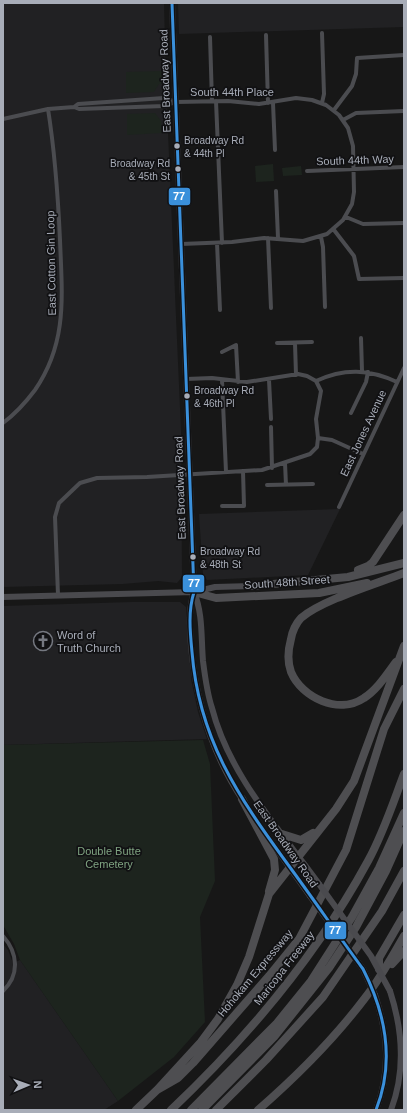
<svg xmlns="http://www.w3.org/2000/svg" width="407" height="1113" font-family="Arial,sans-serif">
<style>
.built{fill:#212123}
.green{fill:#1d241e}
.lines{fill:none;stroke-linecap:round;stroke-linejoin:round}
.street{stroke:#4b4c50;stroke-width:4}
.secondary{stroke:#4a4a4e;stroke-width:6}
.highway{stroke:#4e4e51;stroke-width:8}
.secondary-bridge{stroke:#4a4a4e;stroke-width:6}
.bus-1-casing{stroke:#111113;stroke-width:6}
.bus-1{stroke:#3a90db;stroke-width:3}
.bus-dot{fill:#a8adb8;stroke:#111113;stroke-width:1.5}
.labels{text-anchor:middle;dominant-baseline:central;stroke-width:3.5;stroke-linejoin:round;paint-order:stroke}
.bus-label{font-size:10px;fill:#a8adb8;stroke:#111113;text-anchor:start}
.street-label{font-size:11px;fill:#a8adb8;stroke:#111113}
.poi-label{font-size:11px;fill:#a8adb8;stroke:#111113;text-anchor:start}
.park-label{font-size:11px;fill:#7fa381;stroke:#111113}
.line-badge{stroke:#111113;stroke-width:1.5}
.badge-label{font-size:11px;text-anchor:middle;font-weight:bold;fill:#fff}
</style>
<rect width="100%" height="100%" fill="#171717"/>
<path class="built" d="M3,3h161l2,84 15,344 1,146 -5,6 -19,-2 -35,3 -120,3z
M178,3h226v24l-225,7z
M340,509l-32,66 -101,5 -4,-5 -4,-61z
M132,602h48l6,5 5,72 7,33 9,27 -204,6v-139z
M3,944l5,6 5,13 7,-3 98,141 -14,9h-101z"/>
<path class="green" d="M162,71v13h-3l-5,8 -28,1v-21z
M155,113l6,8 1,12 -35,2v-21z
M273,164l1,17 -18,1 -1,-16z
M301,166l1,9 -19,1 -1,-8z
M203,740l7,24 5,117 -15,36 5,105 -31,35 -56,44 -98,-141 -6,-16 -11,-19v-180z"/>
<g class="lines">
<path class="street" d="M266,35l2,68
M210,37l2,64
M216,101l6,142
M273,103l2,47
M322,103l2,-9 -2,-61
M74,107l5,2 85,-3 11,-4
M334,110l18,-24 4,-12 1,-16 47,-3
M3,119l45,-10 26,-2 4,-3 86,-6 12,4 52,-1 31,3 37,-6 16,2 14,5 13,10 9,13 5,18 1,46 -2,12 -9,16 -16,14 -24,7 -39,-3 -32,4 -51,2
M343,120l13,-7 48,-2
M307,171l97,-4
M276,191l2,47
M346,217l17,7 41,-1
M334,230l20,26 5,23 45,-1
M321,237l2,10 2,60
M268,238l3,70
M217,243l3,67
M361,338l1,33
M277,343l35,-1
M295,343l1,32
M222,352l14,-7 2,37
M186,379l26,-1 35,4 51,-8 9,2 9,5 5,10 -5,28 2,19
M222,380l4,92
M269,380l2,39
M316,381c28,-13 53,-12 81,1
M351,413l15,-31 2,-10
M3,423c12,-9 23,-21 32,-33 33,-48 27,-95 25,-150 -2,-44 -5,-87 -12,-131
M271,427l1,41
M285,463l1,22
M267,485l46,-1
M222,506h22l-1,-35
M339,507l65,-139
M58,595l-3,-78 4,-14 21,-20 17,-5 50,-1 115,-7 48,-16 7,-7 1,-9 14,2 31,14
M3,936c15,17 17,39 0,55"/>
<path class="secondary" d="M172,3l22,589c-6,18 -4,35 -3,54 5,56 21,109 53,156
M194,592c9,22 7,45 9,69 2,16 4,32 9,47 17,67 68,122 107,176
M3,597l191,-5 21,-5 37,-1
M260,826l50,70
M390,991c13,40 16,79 1,119
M375,995c13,39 16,76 1,115"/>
<path class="highway" d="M358,570l10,-4 5,-4 31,-47
M252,586l96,-9 56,-14
M194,592l22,6 103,-5 48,-10
M396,662c-9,12 -19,28 -32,36 -25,17 -62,0 -73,-26 -4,-11 -3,-22 0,-33 1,-7 5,-16 10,-21 21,-18 75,-34 103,-45
M242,799l32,60 1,11 -6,21
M282,834l19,6 12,-7
M392,964l12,-13
M379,969v-11l25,-43
M157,1090l44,-48 17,-23 19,-34 12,-28 20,-63 67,-85 18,-28 50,-135
M136,1110l21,-20 21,-12 15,-15 76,-87 30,-37 47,-89 38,-121 20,-40
M171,1110c77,-73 146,-155 197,-249 15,-27 25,-58 36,-87
M191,1110l86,-87 34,-42 41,-64 27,-49 25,-55
M202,1110l72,-73 55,-69 27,-41 30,-56 18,-40
M216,1110l50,-50 57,-63 59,-86 22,-40
M258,1110c39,-34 76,-71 107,-112 15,-19 27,-41 39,-62"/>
<path class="secondary-bridge" d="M319,884l52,72 19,35
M310,896l53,73 12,26"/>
<g class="bus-1-casing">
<path id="bus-1" d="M172,3l22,589c-6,19 -4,39 -2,60 7,88 46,144 97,214 25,34 49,69 74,103 23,45 32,93 13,141"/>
</g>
<use href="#bus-1" class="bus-1"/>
</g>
<defs>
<g id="church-ring" transform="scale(1)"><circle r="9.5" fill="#111113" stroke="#757880" stroke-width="1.5"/><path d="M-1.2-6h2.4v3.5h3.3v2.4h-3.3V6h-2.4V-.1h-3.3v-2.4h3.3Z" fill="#757880"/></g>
</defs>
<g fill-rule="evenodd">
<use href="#church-ring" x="43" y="641"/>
</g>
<g class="bus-dot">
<circle cx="177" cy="146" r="3.5"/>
<circle cx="178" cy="169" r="3.5"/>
<circle cx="187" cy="396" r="3.5"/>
<circle cx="193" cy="557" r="3.5"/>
</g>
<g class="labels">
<g class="bus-label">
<text x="184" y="140">Broadway Rd<tspan x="184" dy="13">&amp; 44th Pl</tspan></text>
<text x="170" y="163" text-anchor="end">Broadway Rd<tspan x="170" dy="13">&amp; 45th St</tspan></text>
<text x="194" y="390">Broadway Rd<tspan x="194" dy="13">&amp; 46th Pl</tspan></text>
<text x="200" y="551">Broadway Rd<tspan x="200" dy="13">&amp; 48th St</tspan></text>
</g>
<g class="street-label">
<text transform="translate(165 81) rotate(-92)">East Broadway Road</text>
<text x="232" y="92">South 44th Place</text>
<text transform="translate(355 160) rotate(-2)">South 44th Way</text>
<text transform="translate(51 263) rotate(-91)">East Cotton Gin Loop</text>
<text transform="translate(363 433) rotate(-65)">East Jones Avenue</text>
<text transform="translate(180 488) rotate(-92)">East Broadway Road</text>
<text transform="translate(287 582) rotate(-4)">South 48th Street</text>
<text transform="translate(286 844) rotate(55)">East Broadway Road</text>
<text transform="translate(284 968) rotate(-52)">Maricopa Freeway</text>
<text transform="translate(255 973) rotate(-50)">Hohokam Expressway</text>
</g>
<g class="poi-label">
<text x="57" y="635">Word of<tspan x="57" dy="13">Truth Church</tspan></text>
</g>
<g class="park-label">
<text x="109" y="851">Double Butte<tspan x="109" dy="13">Cemetery</tspan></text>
</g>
</g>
<g class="line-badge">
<rect x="168" y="187" width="23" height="19" rx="4" fill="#3a90db"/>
<rect x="182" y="574" width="23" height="19" rx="4" fill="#3a90db"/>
<rect x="324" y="921" width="23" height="19" rx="4" fill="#3a90db"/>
</g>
<g class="badge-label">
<text x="179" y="200">77</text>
<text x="194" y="587">77</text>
<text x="335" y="934">77</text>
</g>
<rect width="407" height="1113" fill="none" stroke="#a8adb8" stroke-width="8"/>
<g transform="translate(28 1085) rotate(88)" stroke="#111113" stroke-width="3" paint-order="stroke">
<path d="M0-3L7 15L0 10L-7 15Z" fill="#a8adb8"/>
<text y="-6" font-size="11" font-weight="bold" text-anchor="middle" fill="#a8adb8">N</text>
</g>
</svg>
